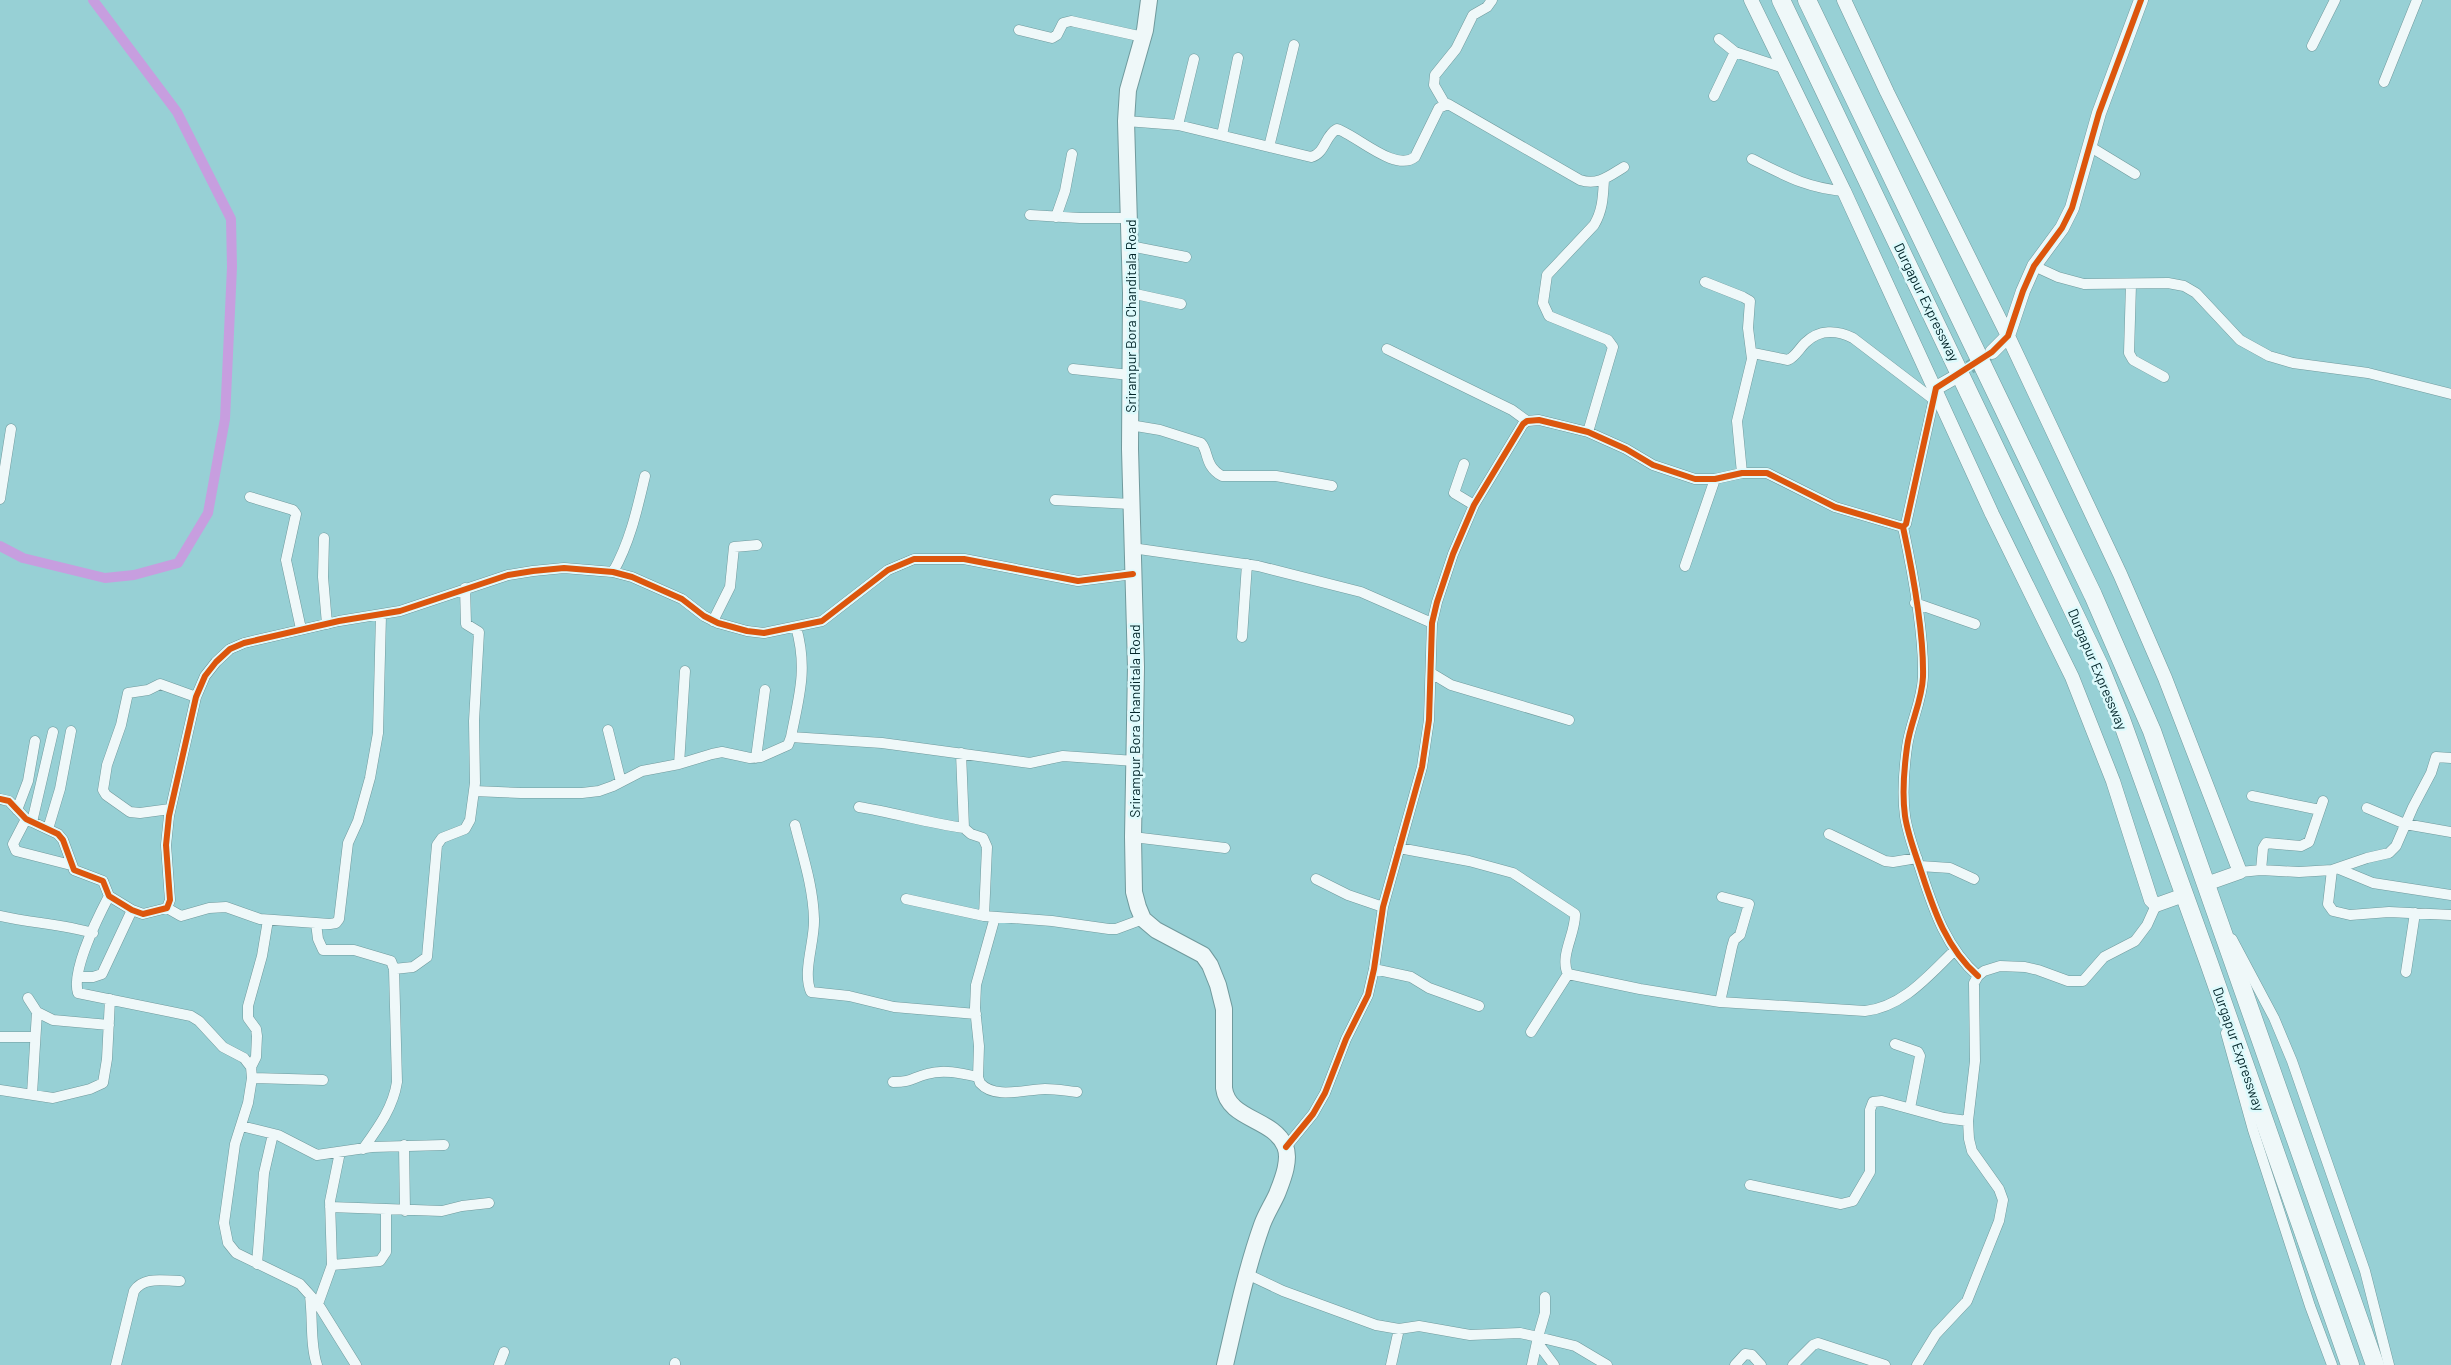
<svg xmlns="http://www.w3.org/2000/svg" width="2451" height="1365" font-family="Barlow,sans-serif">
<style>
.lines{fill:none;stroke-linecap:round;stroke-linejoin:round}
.canal{stroke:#c79edf;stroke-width:10}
.tertiary-tunnel{stroke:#79aeb2;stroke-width:14;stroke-dasharray:14 7;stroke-linecap:butt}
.minor-casing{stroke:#709a9d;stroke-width:11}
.tertiary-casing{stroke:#709a9d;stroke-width:15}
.primary-casing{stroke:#709a9d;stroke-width:18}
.trunk-casing{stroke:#709a9d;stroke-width:19}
.minor{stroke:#eff8f9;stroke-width:10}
.tertiary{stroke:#eff8f9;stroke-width:14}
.primary{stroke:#eff8f9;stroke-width:16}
.trunk{stroke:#eff8f9;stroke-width:18}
.cycleway-casing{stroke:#ddfafc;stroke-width:9}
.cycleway{stroke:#dc560d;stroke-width:6}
.labels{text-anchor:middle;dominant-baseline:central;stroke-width:5;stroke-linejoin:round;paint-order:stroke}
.street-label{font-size:14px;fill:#012428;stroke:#ddfafc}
</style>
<rect width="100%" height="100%" fill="#97d0d5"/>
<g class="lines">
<path class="canal" d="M0,546l23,12 82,20 29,-3 44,-12 30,-50 17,-94 7,-152 -1,-48 -54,-107 -84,-112"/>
<path class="tertiary-tunnel" d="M1952,379l36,-24"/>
<g class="minor-casing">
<path id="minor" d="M1019,30l33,8 5,-3 6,-12 8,-2 72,16
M1719,39l16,13 49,16
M2312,46l23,-46
M2384,82l33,-82
M1714,96l21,-44
M1445,104l-11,-19 1,-10 21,-26 17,-34 14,-8 5,-7
M1126,121l52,4 133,32c14,-3 14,-22 26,-28 18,5 58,44 78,28l24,-49 9,-4 132,76c18,6 29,-4 44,-13
M1178,125l16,-66
M1222,135l16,-77
M2089,146l46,28
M1269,147l25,-102
M1752,159c34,17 55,29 92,32
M1030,215l50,3h49
M1056,217l9,-26 7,-37
M1130,246l56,11
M2034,266l24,11 26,7 84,-1 16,3 12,7 44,47 29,16 24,7 75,10 83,21
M1705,282l38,15 7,4 -2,27 4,31 -15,62 5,52
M2131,284l-2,69 4,7 31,17
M1131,293l50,11
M1387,349l125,61 15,11
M1753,353l35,7c7,-3 11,-11 17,-17 14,-14 32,-13 48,-5l80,61
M1073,369l57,6
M1936,389l-30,135 -3,3c9,42 21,108 20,150 -1,25 -13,46 -16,70 -3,22 -5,47 -2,69 3,20 11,39 17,58 12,37 25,75 56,102
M1130,425l30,5 41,13c8,8 3,23 21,33h54l56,10
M1588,432l25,-85 -5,-7 -59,-24 -6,-13 4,-28 47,-50c9,-15 9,-29 10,-46
M1464,464l-10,29 20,12
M250,497l43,13 3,4 -10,46 15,69
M0,499l11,-70
M1055,500l76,4
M324,538l-1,39 4,47
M1132,548l126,18 103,26 71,31
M1685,566l30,-87
M613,572c17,-30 24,-62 32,-96
M1915,603l60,21
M713,621l17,-34 4,-40 23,-2
M1242,637l5,-73
M1431,673l20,12 118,35
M608,730l13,52
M791,737l91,6 148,20 33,-7 72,5
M961,753l3,75 7,6 12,4 4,9 -3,69
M756,758l9,-68
M679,764l6,-93
M474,791l47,2h61l17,-2 14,-5 29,-15 37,-7 33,-10 10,-2 28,6 11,-1 27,-12 3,-8c8,-41 17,-68 5,-110
M2252,796l68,14
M0,799l9,2 17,18 32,15 5,6 11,30 29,11 6,15 23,14 11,4 24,-6 3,-8 -4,-55 3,-29 27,-119 9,-21 11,-14 14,-13 14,-6 95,-22 61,-10 108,-36 25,-4 31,-3 49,4 19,5 50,22 22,17 14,7 29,8 17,2 58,-12 66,-51 26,-11h50l114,22 55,-7
M859,807c36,6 69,16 105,21
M2367,808l38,16 46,8
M170,809l-30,4 -10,-1 -24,-17 -3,-5 4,-25 14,-40 7,-32 20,-3 12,-6 36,13
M17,810l11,-29 7,-40
M26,819l-13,25 3,7 55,14
M32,822l21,-90
M795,825c8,32 18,61 19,94 1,22 -12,53 -3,73l38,4 45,11 82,7
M48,829l12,-40 11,-58
M1829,834l56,27 8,1 24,-4
M1133,837l92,11
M1399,848l70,13 44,12 62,41c1,19 -16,42 -7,60l72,15 80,13 145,9c38,-4 64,-36 90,-61
M1920,866l30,2 24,11
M2339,869l34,14 78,12
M2261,870l2,-22 3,-5 35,3 8,-4 14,-41
M2332,870l-4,34 5,7 17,4 39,-3 62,3
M2240,872l21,-2 38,2 33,-2 35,-12 22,-5 7,-7 17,-39 18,-34 5,-16 15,1
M1316,879l32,16 35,12
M109,896c-11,21 -38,75 -31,97l113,23 8,5 24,26 21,11 7,9 1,11 -4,25 -13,41 -11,79 4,20 8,10 64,31 18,20 38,61
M906,899l78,17 68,5 57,8h7l27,-10
M167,908l14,8 28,-8 17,-1 34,12 70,5 6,-1 3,-4 9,-76 10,-22 12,-43 8,-45 3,-118
M1,916c30,7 61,8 92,17
M995,917l-19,68 -1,23 4,38 -1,31 2,6c15,17 46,6 65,6 11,0 22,2 32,3
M316,923l2,16 5,11h31l37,11 3,8 3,113c-4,26 -19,46 -34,67
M2232,939l42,79 18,43 73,210 24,94
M394,969l19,-2 14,-10 10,-112 5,-7 23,-9 5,-9 5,-37 -1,-62 5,-89 -13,-8 -1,-36
M1374,969l37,8 18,11 50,18
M2406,972l9,-59
M78,977h15l9,-3 30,-64
M28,998l9,14 16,8 56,5
M1720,1002l12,-55 2,-7 6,-5 9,-31 -27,-7
M1531,1032l37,-58
M2226,1033l27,97 57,176 22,59
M0,1037h35
M1895,1044l23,8 2,4 -10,52
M251,1067l5,-10 1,-21 -1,-7 -8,-11v-12l14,-50 6,-36
M252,1078l71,2
M893,1082c19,0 19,-4 34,-8 16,-5 34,-1 51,3
M0,1090l53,8 37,-9 13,-6 4,-24 3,-60
M32,1094l5,-82
M241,1126l37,9 39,20 55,-8 72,-2
M404,1145l1,66
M1286,1147l27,-33 12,-21 21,-54 22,-44 6,-26 9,-62 39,-140 7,-47 3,-97 5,-21 16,-48 21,-49 49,-81 4,-3 12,-1 49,12 38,17 27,16 42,14h20l27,-6h25l68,34 68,20
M1750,1185l91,19 12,-3 17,-29v-62l3,-8 9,-1 62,17 24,3
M330,1207l112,4 20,-5 27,-3
M257,1264l7,-91 9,-39
M332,1265l48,-4 6,-9v-42
M1247,1274l36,17 93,34 23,4 20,-3 51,9 50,-2 18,4 -6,28
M310,1296c3,22 0,49 7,69
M1545,1297v16l-7,24 37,9 32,19
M318,1304l14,-39 -2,-64 10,-49
M1537,1342l17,23
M116,1365l18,-74c10,-15 29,-10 46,-10
M499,1365l5,-13
M675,1365v-2
M1391,1365l8,-36
M1735,1365l10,-11 7,1 9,10
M1793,1365l20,-20 5,-2 67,22
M1917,1365l19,-31 31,-33 32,-80 4,-21 -4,-11 -27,-38 -3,-12 -1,-18 7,-60 -1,-78 4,-7 6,-5 16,-5 25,1 13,3 30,11h15l21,-24 31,-16 12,-16 9,-20"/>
</g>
<g class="tertiary-casing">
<path id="tertiary" d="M1751,0l93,191 148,323 80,163 41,104 38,119 5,5 28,-10
M1844,0l43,92 121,244 112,238 45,104 75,194 -34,12
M1992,352l16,-16 15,-45 11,-25 28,-38 10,-20 27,-95 42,-113
M1936,388l16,-9"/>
</g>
<g class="primary-casing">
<path id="primary" d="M1149,0l-4,30 -17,60 -2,31 5,172 -1,156 6,218 -3,170 1,55 4,15 5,12 13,11 47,25 7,10 8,20 6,24v79c4,32 49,30 61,58 6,14 -3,35 -8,48 -5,11 -11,20 -15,31 -16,45 -26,93 -37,140"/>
</g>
<g class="trunk-casing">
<path id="trunk" d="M1781,0l319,667 21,52 88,244 141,402
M1807,0l286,595 59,136 223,634"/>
</g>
<use href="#minor" class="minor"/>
<use href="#tertiary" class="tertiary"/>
<use href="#primary" class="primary"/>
<use href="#trunk" class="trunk"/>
<g class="cycleway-casing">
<path id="cycleway" d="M0,799l9,2 17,18 32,15 5,6 11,30 29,11 6,15 23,14 11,4 24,-6 3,-8 -4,-55 3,-29 27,-119 9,-21 11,-14 14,-13 14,-6 95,-22 61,-10 108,-36 25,-4 31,-3 49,4 19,5 50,22 22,17 14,7 29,8 17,2 58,-12 66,-51 26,-11h50l114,22 55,-7
M1978,976c-31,-27 -44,-65 -56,-102 -6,-19 -14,-38 -17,-58 -3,-22 -1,-47 2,-69 3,-24 15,-45 16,-70 1,-42 -11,-108 -20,-150l3,-3 30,-136 56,-36 16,-16 15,-45 11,-25 28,-38 10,-20 27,-95 42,-113
M1286,1147l27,-33 12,-21 21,-54 22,-44 6,-26 9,-62 39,-140 7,-47 3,-97 5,-21 16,-48 21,-49 49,-81 4,-3 12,-1 49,12 38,17 27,16 42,14h20l27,-6h25l68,34 68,20"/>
</g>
<use href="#cycleway" class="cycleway"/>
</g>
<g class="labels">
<g class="street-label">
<text transform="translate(1927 302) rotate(64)">Durgapur Expressway</text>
<text transform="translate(1130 316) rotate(-90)">Srirampur Bora Chanditala Road</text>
<text transform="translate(2098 669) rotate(67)">Durgapur Expressway</text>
<text transform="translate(1134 721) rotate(-90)">Srirampur Bora Chanditala Road</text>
<text transform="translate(2239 1049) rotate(71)">Durgapur Expressway</text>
</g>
</g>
</svg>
